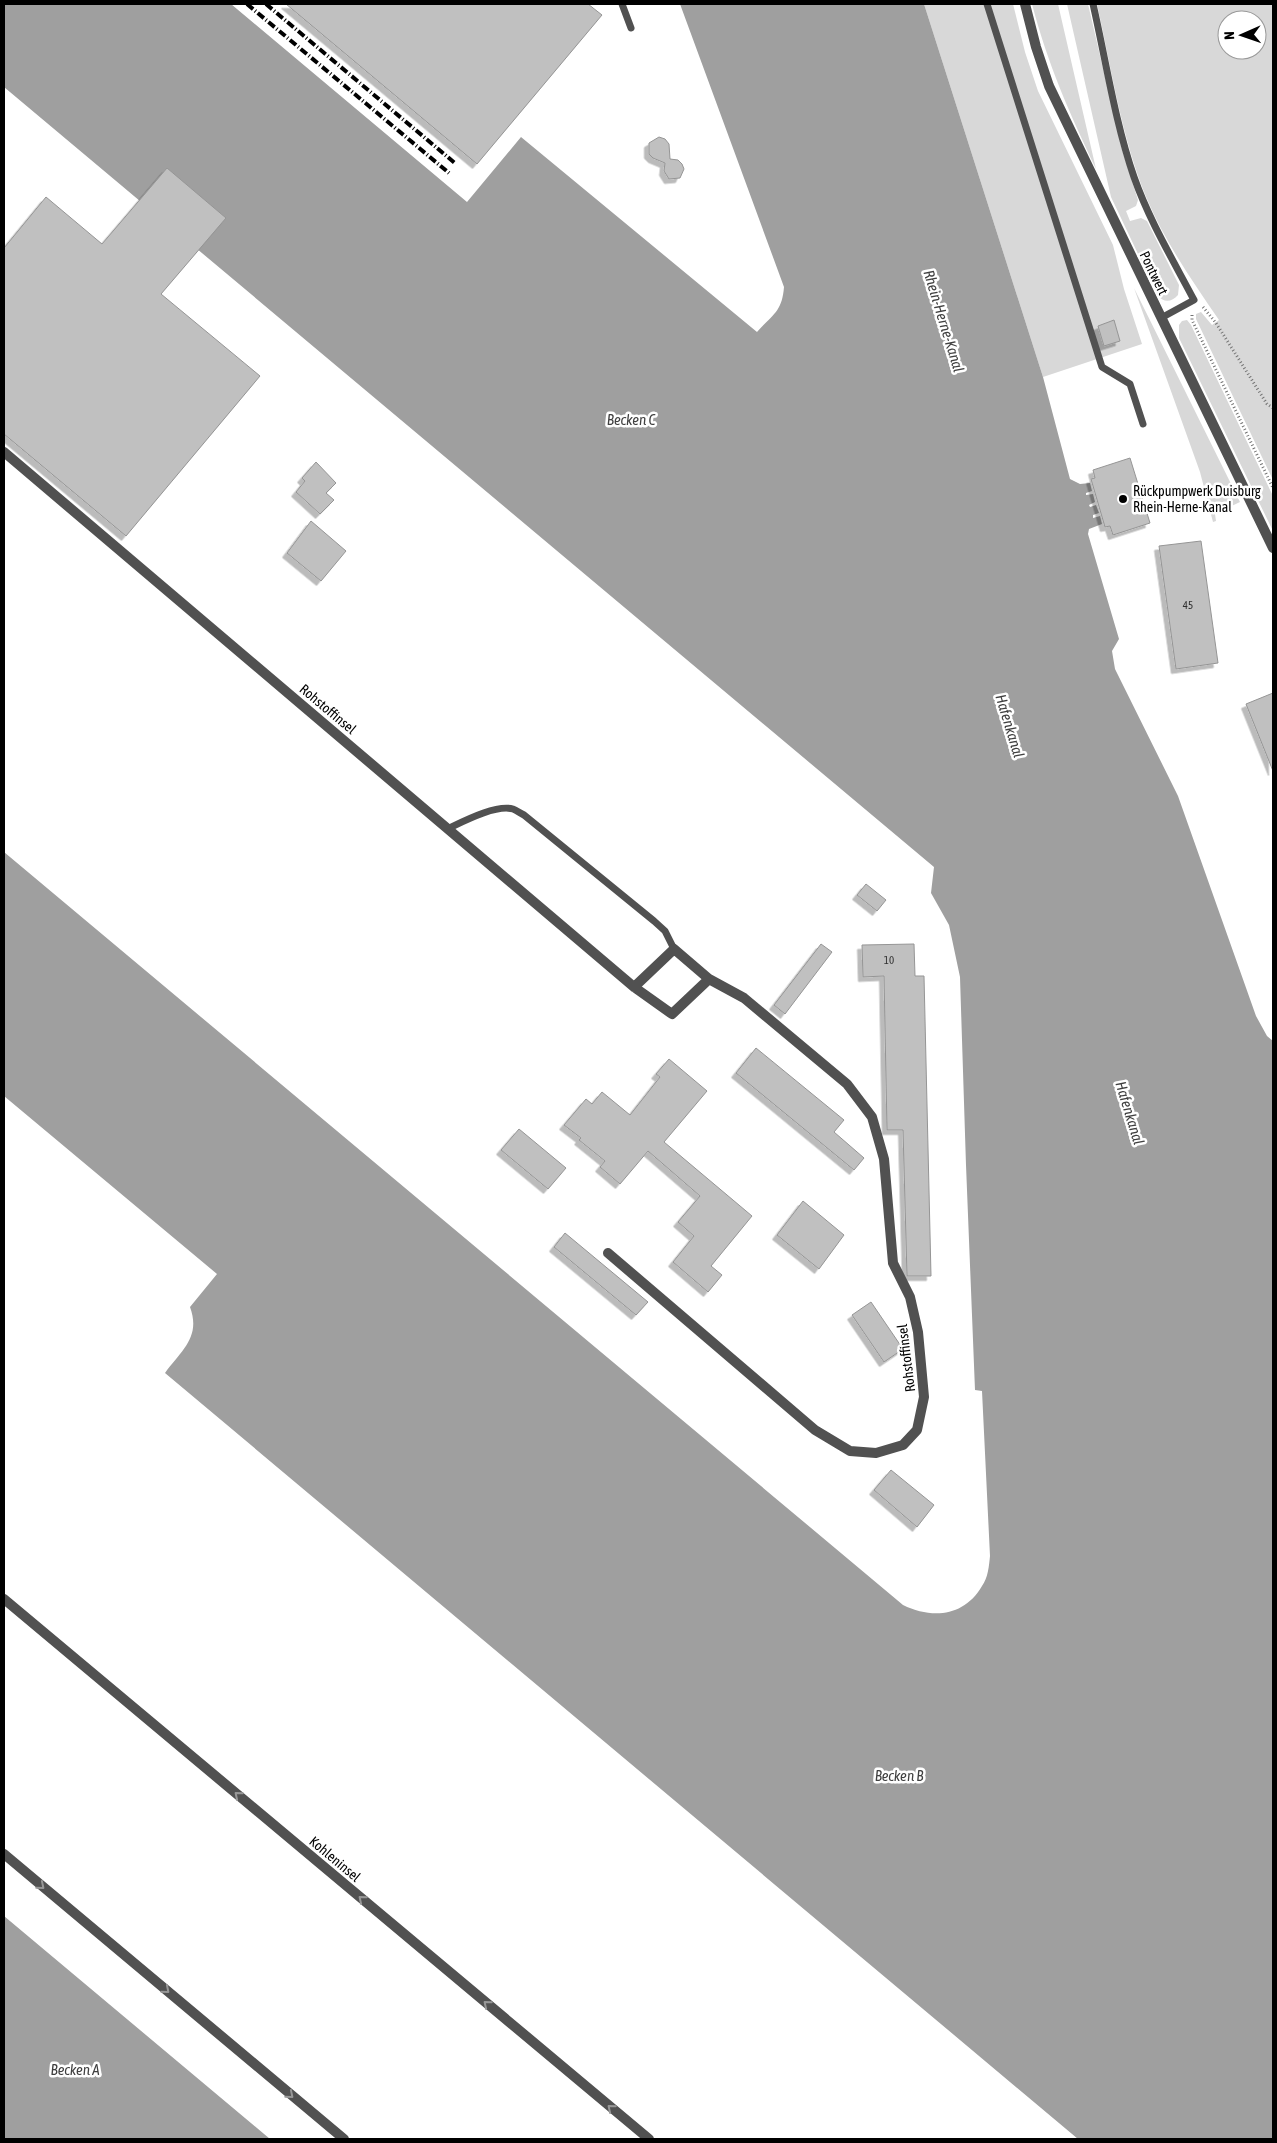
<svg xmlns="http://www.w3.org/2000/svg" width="1277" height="2143" font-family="'Asap Condensed',sans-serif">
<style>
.green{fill:#d8d8d8;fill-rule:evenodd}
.water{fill:#9f9f9f}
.building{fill:#c0c0c0;stroke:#959595;filter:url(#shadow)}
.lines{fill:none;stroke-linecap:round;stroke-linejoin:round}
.path{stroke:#737373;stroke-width:3;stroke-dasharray:1 2.5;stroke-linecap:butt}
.service{stroke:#515151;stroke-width:7}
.minor{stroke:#515151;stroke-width:10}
.rail{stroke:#000;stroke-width:4;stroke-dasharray:8 2.5 1 2.5;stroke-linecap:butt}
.oneway{stroke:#979797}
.poi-dot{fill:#000;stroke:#fff;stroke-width:2}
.labels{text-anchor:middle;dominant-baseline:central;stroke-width:5;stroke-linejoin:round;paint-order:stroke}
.number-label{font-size:11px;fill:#303030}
.street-label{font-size:14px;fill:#000;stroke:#fff}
.poi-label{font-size:14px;fill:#000;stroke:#fff;text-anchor:start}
.water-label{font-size:15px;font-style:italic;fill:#404040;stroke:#fff}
</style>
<defs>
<filter id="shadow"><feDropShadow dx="-4.5" dy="4.5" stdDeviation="0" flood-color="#0004"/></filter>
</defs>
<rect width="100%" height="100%" fill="#fff"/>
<path class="green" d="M924,4h89l12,48 13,39 75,154 11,44 18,55 -99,33z
M1032,4h26l38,165c-27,-57 -48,-104 -64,-165z
M1067,4h21l34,146 16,50 -2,6 -10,5 4,10 11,-3 6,3 32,64 -1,10c-6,7 -14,8 -20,1l-47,-99z
M1097,4h176v476l-77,-161v-5l5,-2 11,13 7,-5c-26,-38 -54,-78 -72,-121 -25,-59 -36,-132 -50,-195zM1227,20h30v30h-30z
M1134,288l106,214 -25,12 1,7 -3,1 -13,-50z
M1187,320l4,5 82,171v35l-94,-193v-13l3,-4z"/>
<path class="water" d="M4,4h227l236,198 54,-65 236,195c16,-18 25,-20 27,-45l-104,-283h244l119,373 27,102 10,5 10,-1 2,8 -6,2v2l7,-1 2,8 -6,3 1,2 6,-2 3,8 -6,2v3l7,-2 2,8 -13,5 -1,5 31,105 -7,12 3,18 63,127 78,220 11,20 6,5v1098h-195l-913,-766c17,-23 36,-36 25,-66l27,-33 -213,-178v-244l899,753c29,14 61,12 79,-19 6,-8 7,-20 8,-30l-8,-165 -7,-1 -9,-225 -6,-188 -11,-52 -18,-32 3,-26 -930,-780z
M4,1916l266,223h-266z"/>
<path class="building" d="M286,4h302l14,11 -125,149z
M659,137l6,2 4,5 1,15 8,1 4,4 2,5 -4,9 -11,1 -5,-8 1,-8 -12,-5 -4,-4v-11z
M167,168l59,50 -65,76 99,82 -134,160 -122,-102v-186l42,-51 56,47z
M1114,320l6,21 -16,5 -6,-20z
M1130,458l20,65 -37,12 -3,-9 -5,1 -14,-48 4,-1 -2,-8z
M316,462l20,21 -10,10 8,7 -14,14 -24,-22 9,-11 -3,-3z
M311,521l35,30 -25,30 -34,-28z
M1201,541l17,122 -42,6 -17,-123z
M1273,693v78l-27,-67z
M866,884l20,16 -9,11 -20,-16z
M821,944l11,8 -47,62 -11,-9z
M914,944l1,32h9l7,300h-24l-4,-146h-16l-3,-154 -21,1 -1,-32z
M756,1048l88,72 -10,12 30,26 -10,12 -118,-97z
M669,1059l38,32 -43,51 88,74 -41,50 11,9 -14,17 -35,-30 21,-26 -16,-14 22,-26 -52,-45 -28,33 -20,-17 5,-6 -26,-21 2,-2 -17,-13 22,-26 6,5 10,-12 28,23 30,-38 -4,-3z
M519,1129l47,39 -18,21 -47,-39z
M803,1201l41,34 -25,34 -42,-34z
M565,1233l83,69 -12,13 -82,-68z
M871,1302l32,47 -19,13 -32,-47z
M891,1470l43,35 -17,22 -43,-37z"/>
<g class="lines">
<path class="path" d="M1203,307l13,16 51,81 6,4
M1192,315v5l81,168"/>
<path class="service" d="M622,4l9,24
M987,4l115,363 28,17 13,40
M1093,4c13,57 22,118 41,173 15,43 39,83 60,123l-33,18
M447,829c15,-7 49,-25 66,-20 3,1 7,4 11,6l130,106 11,10 9,18"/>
<path class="minor" d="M1025,4l11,43 13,39 224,462
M4,452l630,535 38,27 37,-35 -35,-30 -40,38
M608,1253l207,177 35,21 26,2 27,-8 14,-15 7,-33 -6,-65 -8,-35 -17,-34 -9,-104 -12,-42 -25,-33 -103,-86 -35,-19
M4,1599l645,540
M4,1854l340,285"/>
<path class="rail" d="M247,4l202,169
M266,4l190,160"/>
</g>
<defs><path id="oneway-chevron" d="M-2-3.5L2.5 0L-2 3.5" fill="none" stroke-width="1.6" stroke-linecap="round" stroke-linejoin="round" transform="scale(1.25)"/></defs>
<g class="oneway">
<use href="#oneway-chevron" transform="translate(238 1795) rotate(-140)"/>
<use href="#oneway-chevron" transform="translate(41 1886) rotate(40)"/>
<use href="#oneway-chevron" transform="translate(362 1899) rotate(-140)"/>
<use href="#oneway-chevron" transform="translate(166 1990) rotate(40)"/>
<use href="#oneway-chevron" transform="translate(487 2004) rotate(-140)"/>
<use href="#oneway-chevron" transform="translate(290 2095) rotate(40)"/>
<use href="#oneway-chevron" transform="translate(611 2108) rotate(-140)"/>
</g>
<circle class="poi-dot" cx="1123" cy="499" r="5"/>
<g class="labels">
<g class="number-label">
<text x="1188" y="605">45</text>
<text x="889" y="960">10</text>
</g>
<g class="street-label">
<text transform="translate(1154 273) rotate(64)">Pontwert</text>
<text transform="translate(328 709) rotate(40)">Rohstoffinsel</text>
<text transform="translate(906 1358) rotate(-97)">Rohstoffinsel</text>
<text transform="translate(335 1859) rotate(40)">Kohleninsel</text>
</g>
<g class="poi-label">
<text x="1133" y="491">Rückpumpwerk Duisburg<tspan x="1133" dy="16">Rhein-Herne-Kanal</tspan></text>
</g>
<g class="water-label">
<text transform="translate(944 321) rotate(73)">Rhein-Herne-Kanal</text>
<text x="631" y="419">Becken C</text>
<text transform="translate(1010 726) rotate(73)">Hafenkanal</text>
<text transform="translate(1130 1113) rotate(73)">Hafenkanal</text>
<text x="899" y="1775">Becken B</text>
<text x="75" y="2069">Becken A</text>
</g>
</g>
<rect width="1277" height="2143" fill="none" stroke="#000000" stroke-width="10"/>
<g transform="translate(1242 35) rotate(268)"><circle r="24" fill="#ffffff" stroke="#999999"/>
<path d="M0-4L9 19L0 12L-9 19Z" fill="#000000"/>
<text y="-8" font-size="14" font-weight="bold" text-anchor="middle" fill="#000000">N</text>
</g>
</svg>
